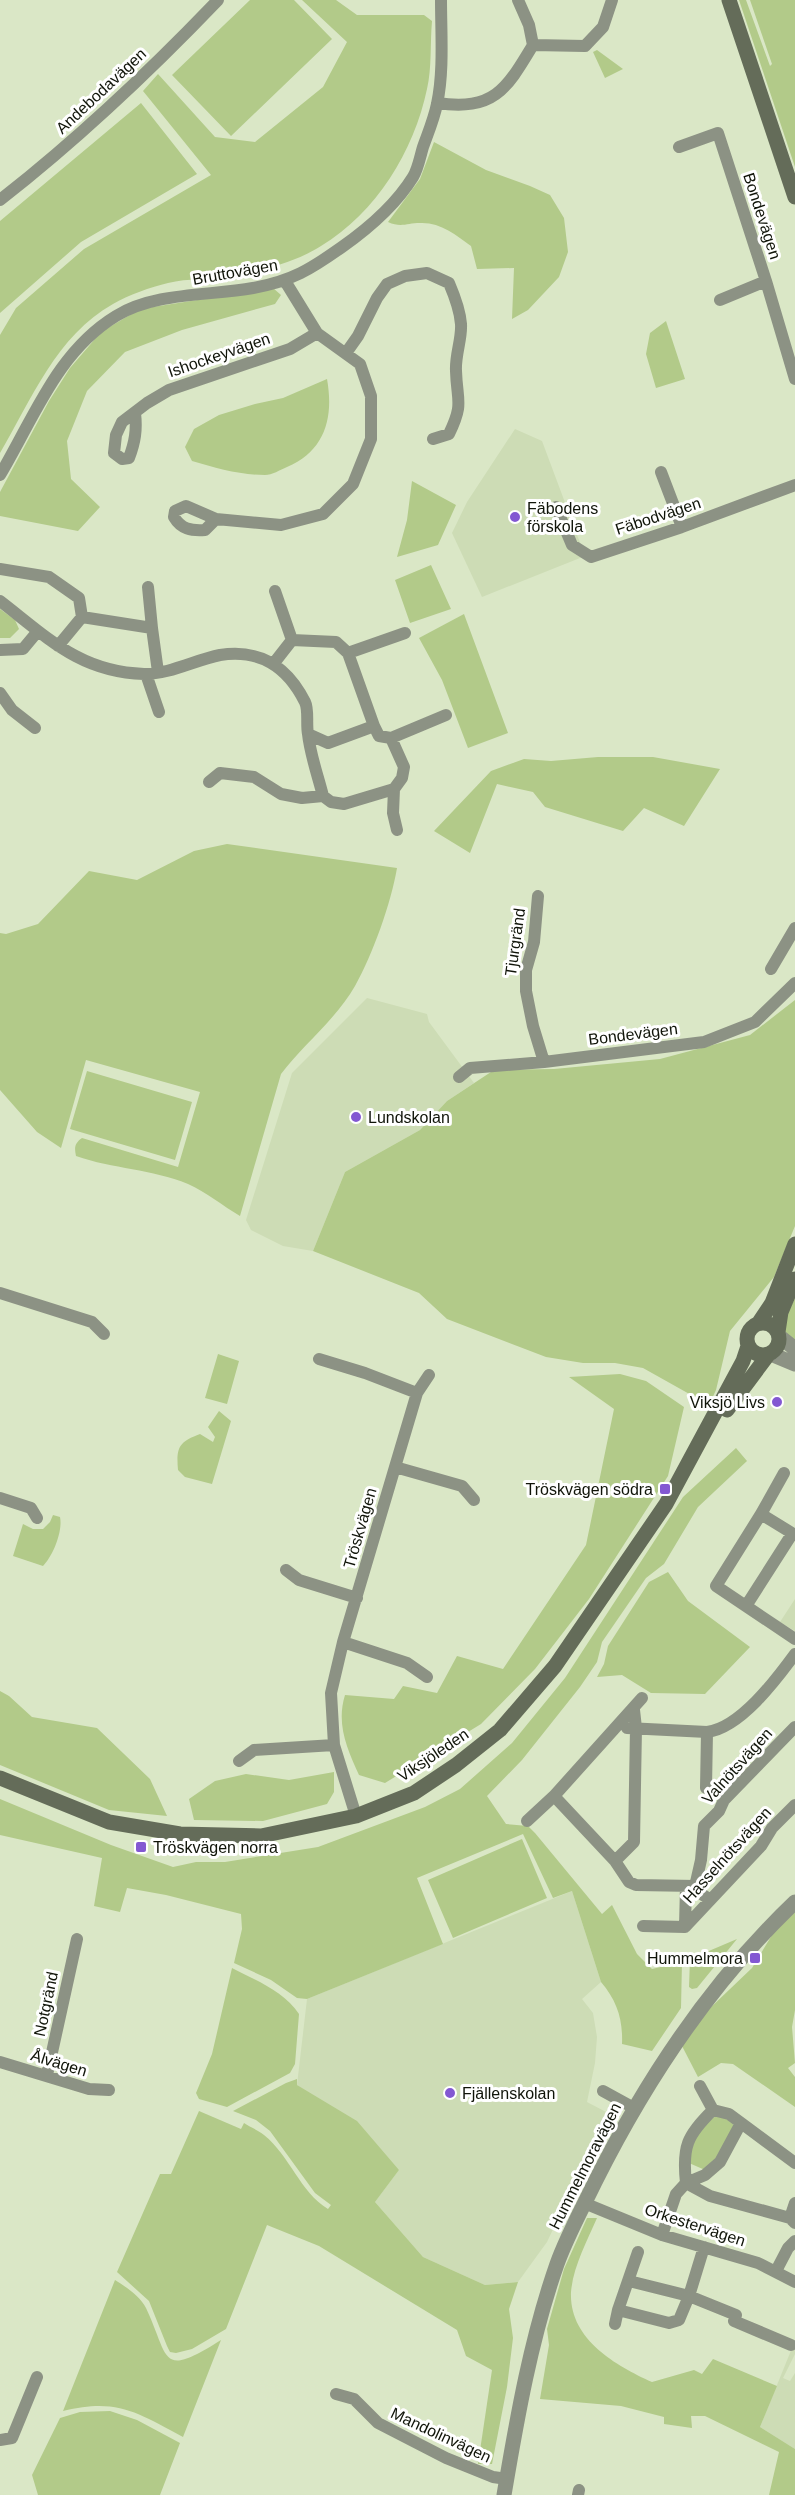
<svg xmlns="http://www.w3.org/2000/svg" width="795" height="2495" font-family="Helvetica,sans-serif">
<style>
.built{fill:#cddcb5}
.green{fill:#b2ca89}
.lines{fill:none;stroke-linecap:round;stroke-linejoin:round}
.minor{stroke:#8c9284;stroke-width:12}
.tertiary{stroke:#8c9284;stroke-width:15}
.secondary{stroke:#646c59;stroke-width:15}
.poi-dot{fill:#8358d2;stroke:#fff;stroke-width:2}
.labels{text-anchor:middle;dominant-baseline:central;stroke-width:6;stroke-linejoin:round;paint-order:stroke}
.street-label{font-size:16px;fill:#101409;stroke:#fff}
.poi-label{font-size:16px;fill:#101409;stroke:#fff;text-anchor:start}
</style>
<rect width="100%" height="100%" fill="#dae7c6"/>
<path class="built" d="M515,429l27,12 43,115 -103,41 -30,-64 15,-31z
M367,998l60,16 2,8 45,61 -27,18 -27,29 -75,42 -32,79 -30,-5 -32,-16 -5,-10 46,-147z
M795,1599v32l-15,-9z
M572,1891l29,91 -19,17 11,14 4,24 -2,26 -8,39 21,11 -61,129 -29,40 -33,3 -62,-28 -48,-55 24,-32 -102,-85 10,-86z
M792,2348l3,1v5l-12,24 7,3 5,-8v76l-35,-22z"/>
<path class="green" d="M250,0h44l38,39 -101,97 -59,-61z
M302,0h34l21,15h67l8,6c-2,22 0,47 -5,68 -13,62 -51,124 -106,157 -27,17 -60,25 -90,30 -21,4 -43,2 -63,7 -17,4 -40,12 -55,21 -56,31 -82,96 -113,149v-118l16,-27 68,-59 127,-74 -68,-84 15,-17 57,63 40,5 68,-55 24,-45z
M739,0h7l24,66 2,-2 -22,-64h45v167z
M597,50l26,19 -18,9 -12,-26z
M141,103l56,71 -116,68 -81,71v-92z
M434,142l52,28 44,16 20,9 14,23 4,34 -9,25 -31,33 -16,9 2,-51 -37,1 -6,-23c-15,-11 -31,-24 -51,-23 -13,0 -19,5 -32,-1l32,-43z
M273,288l8,7 -6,9 -93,26 -57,22 -38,39 -20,50 4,38 29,28 -22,24 -78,-15v-24l49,-91 21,-33 31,-36 39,-23z
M666,321l19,58 -29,9 -10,-34 4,-21z
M327,379c7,39 -2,72 -40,88 -7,3 -15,8 -22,8 -25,0 -49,-7 -73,-14l-7,-14 9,-18 25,-14 36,-11 28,-6z
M412,481l44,24 -18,40 -41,12 10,-37z
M431,565l20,44 -41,14 -15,-43z
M0,609l15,11 4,9 -9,9h-10z
M464,614l44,119 -40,15 -26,-68 -23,-42z
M598,757h55l67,12 -36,57 -40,-18 -21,23 -78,-24 -12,-15 -36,-8 -27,69 -36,-22 57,-60 33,-12 27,2z
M227,844l170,24c-6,35 -24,86 -42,118 -18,32 -52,59 -74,88l-41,142c-17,-10 -34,-24 -52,-32 -36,-15 -75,-15 -112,-28 -2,-9 -1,-13 6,-18l96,29 22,-75 -114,-32 -25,88 -24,-16 -37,-42v-157l6,1 32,-10 51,-53 48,9 57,-29z
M795,1000v226l-21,51 -44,54 -14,59 -7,15 -66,-37 -28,-5h-32l-37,-6 -99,-38 -28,-26 -106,-42 32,-79 75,-42 27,-29 47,-31 60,-1 106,-10 90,-24z
M87,1071l105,31 -17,58 -105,-31z
M795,1298v47l-11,-14 1,-12z
M218,1354l21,7 -12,43 -22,-6z
M620,1374l26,7 38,26 -16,69 -79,123 -54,70 -54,55 -96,59 -26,-8c-12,-26 -23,-51 -14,-80l49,4 9,-13 34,7 20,-37 46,13 83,-124 28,-136 -45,-32z
M219,1411l12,10 -19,63 -27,-7 -7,-7c-2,-23 1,-28 22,-36l13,8 2,-5 -7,-10z
M736,1448l11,13 -49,46 -34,57 -18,14 -44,64 -5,20 -17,25 -58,73 -35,36 19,28 22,2 7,7 67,81 10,-9 25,49 15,15 30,-7 -1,46 -29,43 -30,-7c1,-25 -5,-43 -21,-62l-29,-91 -19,7 -30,-64 -106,44 26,66 -136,55 -10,-1 -26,-18 -37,-17 8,-34 -1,-15 -75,-19 -39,-7 -7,24 -26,-6 8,-48 -102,-23v-36l111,46 62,22 23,-5h29l93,-15 107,-40 35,-18 52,-46 53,-65 118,-181z
M53,1515l7,2c3,14 -7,39 -17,49l-30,-10 10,-32 10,5h10l7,-7z
M668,1572l20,29 62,46 -45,47 -54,-1 -29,-18 -25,2 7,-13 4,-18 41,-64z
M0,1691l9,5 23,21 65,11 53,51 17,37 -58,-6 -109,-45z
M334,1772v20l-7,12 -64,17 -69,-1 -5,-21 26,-18 31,-7 43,6z
M522,1839l25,59 -94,40 -25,-58z
M795,1910v100l-3,17 3,36 -7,5 7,9v30l-62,-43 -12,-1 -23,14 -16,-31 26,-36 44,-42 23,-38z
M737,1939l-40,49 -5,1 -3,-2 1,-28z
M232,1968c23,12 52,23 67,46l-4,50 -5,9 -63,34 -28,-8 -3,-6 16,-39z
M297,2079v6l60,36 42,49 -24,32 48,55 62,28 33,-3 -9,27 4,29 -6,49 -15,77h-14l14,-94 -26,-14 -9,-26 -138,-84 -52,-21 -41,104 -34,20 -16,4 -6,-1 -3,-6 -18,-45 -32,-29 43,-98h11l28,-63 42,18 3,-6c6,4 14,7 20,12 26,21 36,57 64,74l3,-4 -16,-12 -45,-62 -14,-11 -23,-9 53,-28z
M721,2114l14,12 -12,25 -18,19 -16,-7c1,-20 13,-42 32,-49z
M587,2218h10c-10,23 -24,49 -26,74 -2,47 44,73 81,90l42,-12 8,4 11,-15 64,27 -17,41 35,22v46h-26l10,-43 -74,-36h-14l1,12 -28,-4v-7l-43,-11 -81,-7 9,-54 -2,-16 17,-60z
M115,2280c11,7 25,16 31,28 24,51 13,71 75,32l-38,97c-47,-25 -66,-39 -120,-26z
M110,2411l27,9 43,23 -20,52h-122l-6,-20 28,-57 20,-6z"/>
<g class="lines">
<path class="minor" d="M533,45l52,1 18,-19 9,-27
M437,103c57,8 69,-13 96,-58l-4,-20 -11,-25
M679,147l39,-14 48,148 29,98
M0,200c78,-61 150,-129 218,-200
M720,300l46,-19
M346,353l12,-17 19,-38 10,-14 18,-8 22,-3 22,10c6,14 11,27 12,41 1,15 -6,31 -5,47 1,31 8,32 -7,63l-16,5
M135,413c2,17 0,29 -6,45l-7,1 -8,-6 2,-18 6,-13 25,-19 22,-13 121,-41 27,-16
M661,472l21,55
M0,475c34,-57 57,-123 116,-159 39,-24 93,-20 137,-28 39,-7 58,-19 89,-41 27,-19 53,-41 71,-70 5,-8 7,-20 10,-30 5,-14 11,-28 14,-43 7,-33 4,-70 4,-104
M556,507l16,38 19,12 91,-30 113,-42
M216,519l-30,-13 -11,5 -1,6c7,12 17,14 31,13l11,-11 65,6 42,-11 30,-30 18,-45v-43l-11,-32 -43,-31 -32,-52
M0,569l49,8 30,21 3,19 -24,29
M148,587l4,41
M275,591l17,49
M0,601c48,37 80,71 144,73 26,0 51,-14 76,-19 40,-6 67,11 85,47 4,8 1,22 3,32 2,20 10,42 15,62
M82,617l70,11 6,44
M0,650l23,-1 15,-18
M348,653l57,-20
M274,663l18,-23 44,2 12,11 26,73 -46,17 -20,-9
M146,674l13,38
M0,693l12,17 23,18
M374,726l5,10 12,2
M209,782l11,-9 34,4 27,17 21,4 21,-2 8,6 13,2 50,-15 8,-11 2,-11 -13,-29 55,-23
M394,789l-1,24 4,17
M538,896l-4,46 -8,28v21l7,35 11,36
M771,969l24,-41
M459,1077l11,-9 74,-6 160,-20 51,-20 40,-39
M0,1293l92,29 12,12
M319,1359l46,14 52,20
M395,1467l67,19 12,14
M784,1473l-23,41 -45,72 79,53
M0,1498l31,10 6,10
M761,1514l34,21
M286,1570l13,10 58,18
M746,1606l46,-72
M343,1642l64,21 20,14
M627,1728l80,4 -1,56
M707,1732c33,-4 69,-52 88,-78
M239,1761l15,-11 80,-5
M554,1796l61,65 14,21 7,3 60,1
M356,1816l-22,-71 -3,-52 12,-51 74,-249 12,-18
M527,1821l27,-25 88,-98
M615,1861l19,-19 2,-114 -2,-18
M709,1899l-9,-6 -4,-11 5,-22 3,-34 15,-15 5,-11 71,-73
M643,1926l42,1 1,-41
M685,1927l76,-81 11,-18 23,-23
M0,2062l89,27 20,1
M47,2075l30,-136
M700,2086l13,24 16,4 66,49
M603,2091l31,17
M686,2183l24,13 80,22 5,5
M686,2183c-4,-36 1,-48 27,-73
M584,2203l78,32 96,28 37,19
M790,2218l5,-15
M662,2235l14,-41 10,-11 19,-8 15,-13 21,-39
M704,2247l-15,49 47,19
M776,2271l12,-23 7,-7
M629,2281l60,15 -10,24 -10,3 -51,-13 20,-58
M734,2321l57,24
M615,2324l3,-14
M336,2394l18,5 24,24 68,35 47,19 14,2
M0,2440l12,-2 25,-61
M578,2495l1,-5"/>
<path class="tertiary" d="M779,1336l16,13
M771,1354l24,10
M504,2495c13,-77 27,-157 53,-231 10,-28 25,-55 38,-82 51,-102 117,-201 200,-280"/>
<path class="secondary" d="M729,0l66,197
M747 1339a16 16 0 1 1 32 0a16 16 0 1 1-32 0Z
M758,1324l14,-21 23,-59
M778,1332l3,-20 14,-33
M727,1410l41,-55
M0,1778l109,44 71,12 81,2 95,-20 58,-23 42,-28 44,-35 55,-64 111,-162 77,-143 5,-15"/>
</g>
<g class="poi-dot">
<circle cx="515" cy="517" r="6"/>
<circle cx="356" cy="1117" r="6"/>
<circle cx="777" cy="1402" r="6"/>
<rect x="659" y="1483" width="12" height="12" rx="3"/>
<rect x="135" y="1841" width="12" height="12" rx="3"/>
<rect x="749" y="1952" width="12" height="12" rx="3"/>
<circle cx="450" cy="2093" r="6"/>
</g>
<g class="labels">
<g class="street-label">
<text transform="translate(101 91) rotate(-43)">Andebodavägen</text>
<text transform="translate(762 216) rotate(72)">Bondevägen</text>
<text transform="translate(235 272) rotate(-10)">Bruttovägen</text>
<text transform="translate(219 355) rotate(-19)">Ishockeyvägen</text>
<text transform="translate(658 516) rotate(-18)">Fäbodvägen</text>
<text transform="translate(515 942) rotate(-82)">Tjurgränd</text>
<text transform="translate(633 1034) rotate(-7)">Bondevägen</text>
<text transform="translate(360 1528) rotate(-74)">Tröskvägen</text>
<text transform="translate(433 1755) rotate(-34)">Viksjöleden</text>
<text transform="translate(737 1766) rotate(-48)">Valnötsvägen</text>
<text transform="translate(727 1855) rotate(-48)">Hasselnötsvägen</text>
<text transform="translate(46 2004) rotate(-78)">Notgränd</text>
<text transform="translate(59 2063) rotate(17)">Ålvägen</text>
<text transform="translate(585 2166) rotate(-63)">Hummelmoravägen</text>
<text transform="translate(695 2225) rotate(18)">Orkestervägen</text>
<text transform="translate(441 2435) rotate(25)">Mandolinvägen</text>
</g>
<g class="poi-label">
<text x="527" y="508">Fäbodens<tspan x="527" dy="18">förskola</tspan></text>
<text x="368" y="1117">Lundskolan</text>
<text x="765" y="1402" text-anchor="end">Viksjö Livs</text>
<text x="653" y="1489" text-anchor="end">Tröskvägen södra</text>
<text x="153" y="1847">Tröskvägen norra</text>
<text x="743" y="1958" text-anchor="end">Hummelmora</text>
<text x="462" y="2093">Fjällenskolan</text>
</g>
</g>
</svg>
